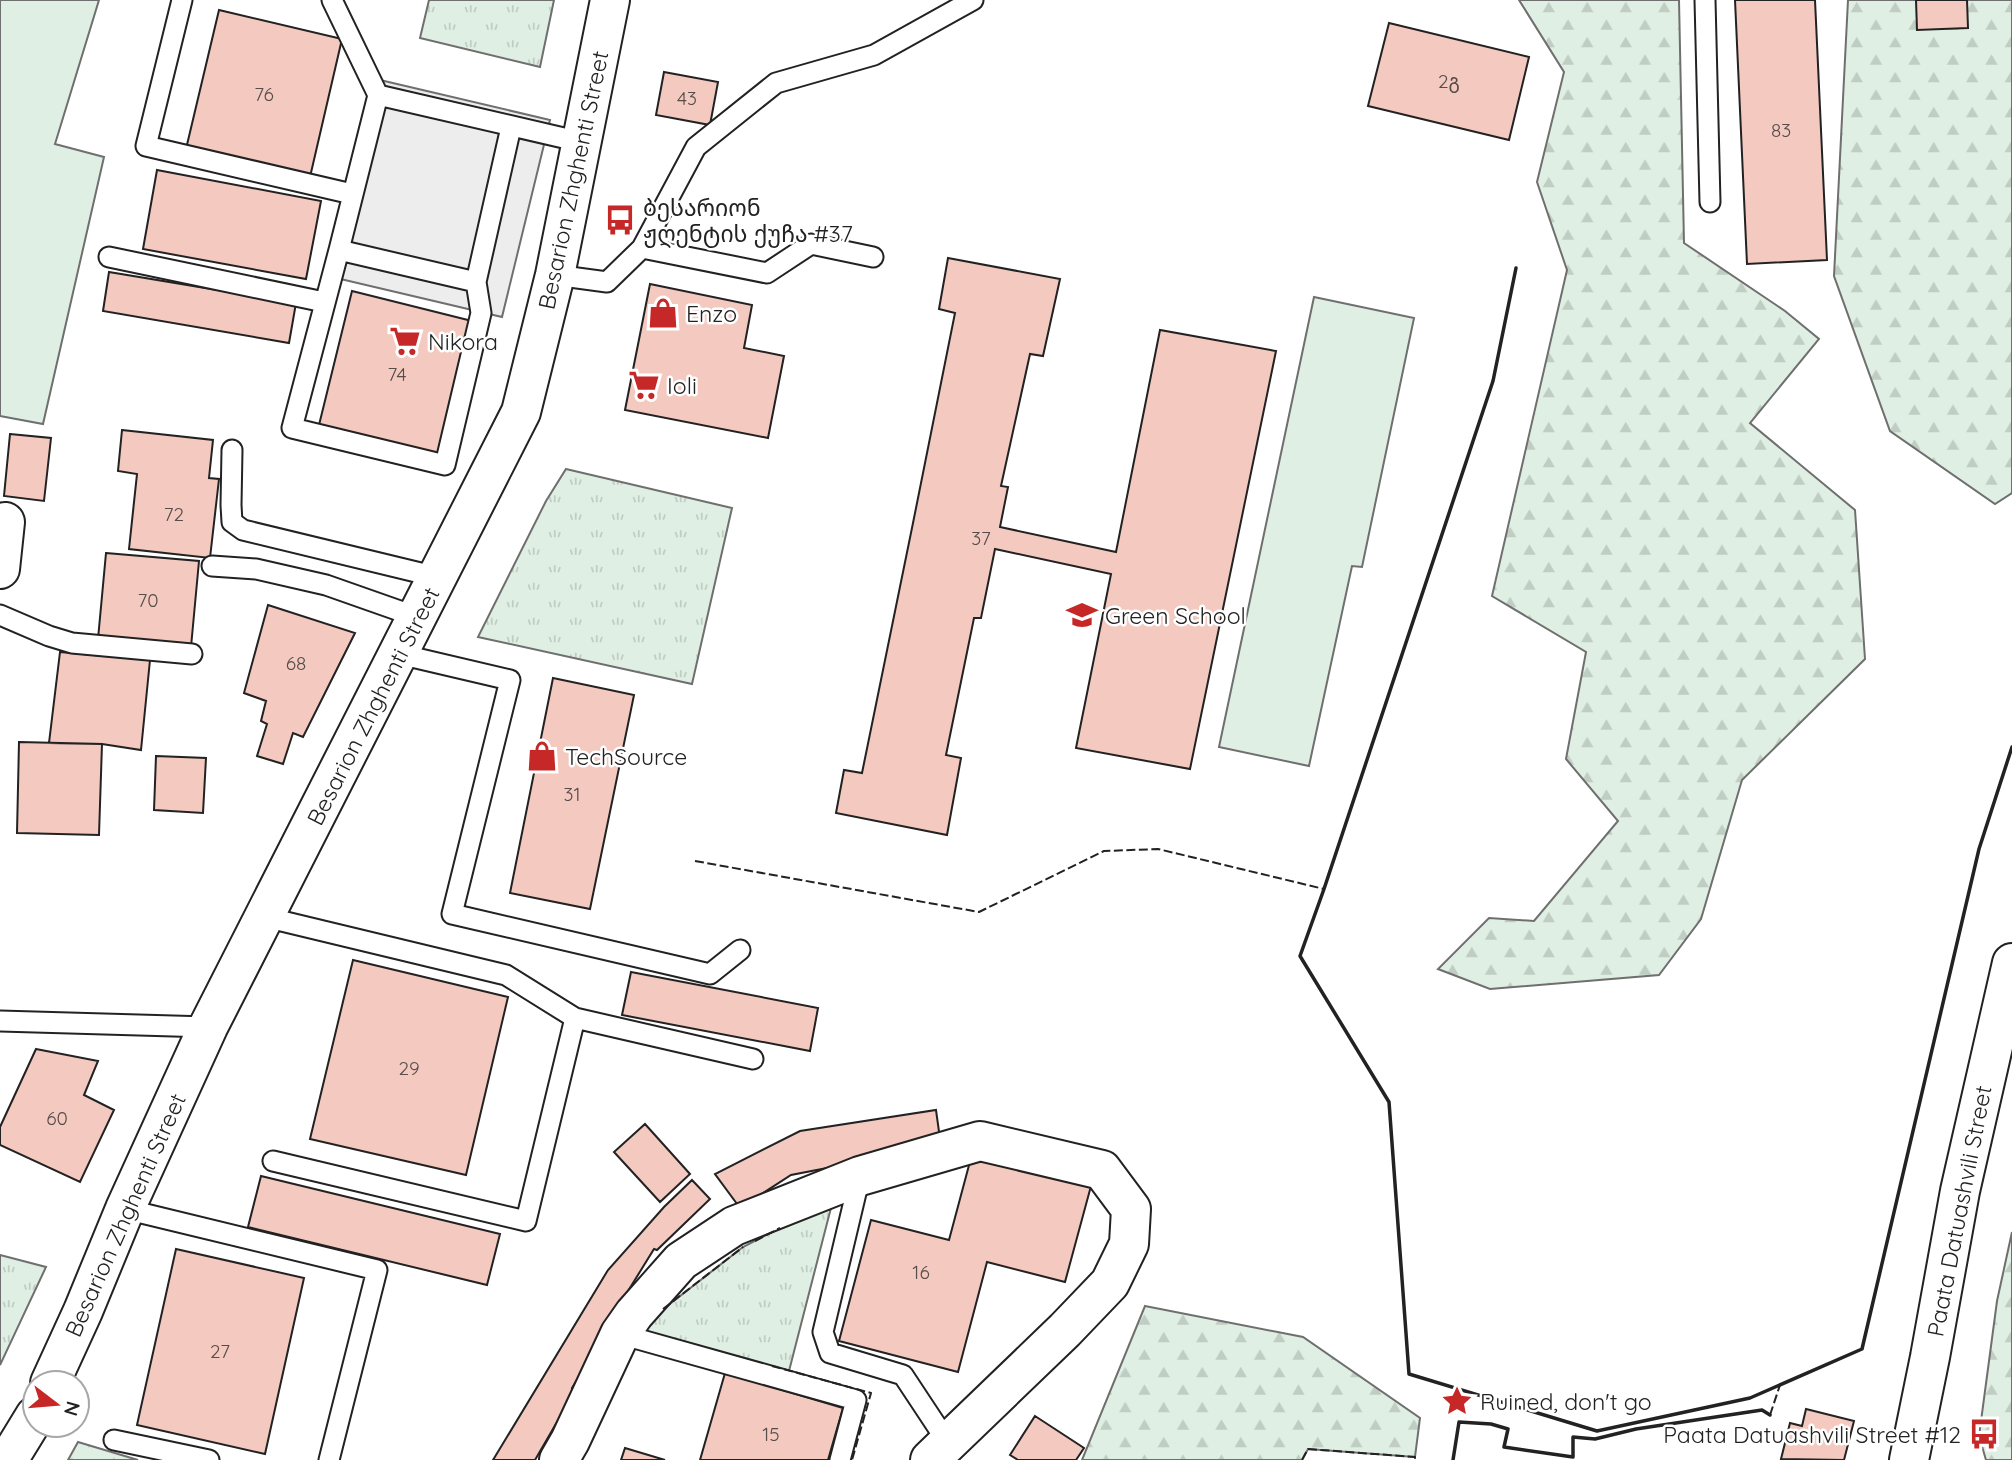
<svg xmlns="http://www.w3.org/2000/svg" width="2012" height="1460" font-family="Quicksand,'Noto Sans Georgian',sans-serif">
<style>
.green{fill:#e0efe3;stroke:#6f6f6f;stroke-width:2}
.forest{fill:url(#forest-firs);stroke:#6f6f6f;stroke-width:2}
.park{fill:url(#park-tufts);stroke:#6f6f6f;stroke-width:2}
.parking{fill:#ededed;stroke:#6f6f6f;stroke-width:2}
.building{fill:#f3c9c0;stroke:#222;stroke-width:2}
.lines{fill:none;stroke-linecap:round;stroke-linejoin:round}
.lane-casing{stroke:#222;stroke-width:23}
.street-casing{stroke:#222;stroke-width:42}
.secondary-casing{stroke:#222;stroke-width:42}
.lane{stroke:#fff;stroke-width:19}
.street{stroke:#fff;stroke-width:38}
.secondary{stroke:#fff;stroke-width:38}
.fence{stroke:#222;stroke-width:2;stroke-dasharray:9 3.5;stroke-linecap:butt}
.wall{stroke:#222;stroke-width:3.5}
.labels{text-anchor:middle;dominant-baseline:central;stroke-width:5;stroke-linejoin:round;paint-order:stroke}
.number-label{font-size:19px;fill:#564c4a}
.street-label{font-size:23px;fill:#222;stroke:#fff}
.poi-label{font-size:23px;fill:#222;stroke:#fff;text-anchor:start}
</style>
<defs>
<pattern id="forest-firs" width="22" height="20" patternUnits="userSpaceOnUse" patternTransform="scale(1.75)"><rect width="22" height="20" fill="#e0efe3"/><path d="M5 1l3.5 6h-7zM16 11l3.5 6h-7z" fill="#c0cdc2"/></pattern>
<pattern id="park-tufts" width="24" height="20" patternUnits="userSpaceOnUse" patternTransform="scale(1.75)"><rect width="24" height="20" fill="#e0efe3"/><path d="M3 7l-1-3M5 7V3M7 7l1-3M15 17l-1-3M17 17v-4M19 17l1-3" fill="none" stroke="#c0cdc2"/></pattern>
</defs>
<rect width="100%" height="100%" fill="#fff"/>
<path class="green" d="M0,0h99l-44,144 49,13 -61,267 -43,-8z
M1314,297l100,21 -52,249 -10,-1 -43,200 -90,-19z"/>
<path class="forest" d="M1519,0h160l5,243 101,68 34,28 -69,84 105,87 10,149 -123,121 -41,139 -42,56 -169,14 -52,-20 51,-51 45,3 84,-100 -52,-62 20,-107 -94,-56 75,-326 -30,-88 27,-110z
M1848,0h164v493l-17,11 -105,-73 -56,-155z
M2012,1232v228h-26l-7,-24 18,-135z
M1145,1306l158,31 117,81 -5,39 -107,-8 -6,11h-220z"/>
<path class="park" d="M429,0h125l-14,67 -120,-29z
M566,469l166,39 -40,176 -214,-47 68,-136z
M833,1200l-44,171 -145,-39 13,-18 86,-67z
M0,1255l46,12 -46,98z
M78,1442l60,18h-70z"/>
<path class="parking" d="M380,80l170,40 -48,197 -170,-40z"/>
<path class="building" d="M1735,0h80l12,260 -80,4z
M1916,0h51l1,28 -51,2z
M219,10l123,29 -32,138 -124,-28z
M1389,23l140,34 -20,83 -141,-34z
M664,72l54,10 -8,43 -54,-10z
M157,170l164,31 -15,78 -163,-30z
M948,258l112,21 -17,77 -13,-2 -29,132 7,1 -8,40 116,25 44,-222 116,21 -86,418 -114,-21 35,-174 -116,-25 -14,69h-7l-28,137 15,3 -14,77 -111,-22 8,-43 18,3 51,-250 42,-210 -16,-4z
M109,272l187,31 -7,40 -186,-32z
M650,284l102,21 -8,43 40,8 -16,82 -143,-28z
M352,291l124,31 -34,134 -123,-31z
M122,430l91,10 -4,38 10,1 -9,79 -81,-9 8,-75 -19,-3z
M10,434l41,4 -7,63 -40,-5z
M106,553l93,8 -8,86 -93,-8z
M268,605l87,28 -52,104 -10,-4 -10,31 -26,-8 10,-32 -6,-3 5,-20 -22,-8z
M60,652l90,8 -9,90 -39,-6 -53,-1z
M553,678l81,17 -44,214 -80,-16z
M19,742l83,2 -3,91 -82,-2z
M156,756l50,2 -3,55 -49,-3z
M353,960l155,37 -42,178 -156,-36z
M631,972l187,36 -8,43 -188,-36z
M36,1049l62,12 -14,34 30,15 -34,72 -80,-37v-18z
M936,1110l5,36 -150,29 -51,33 -25,-34 85,-43z
M645,1124l45,50 -30,28 -46,-50z
M972,1154l119,32 -26,96 -78,-20 -29,110 -119,-31 32,-121 78,20z
M261,1176l239,58 -13,51 -239,-58z
M692,1180l18,19 -53,51 -3,-1 -47,76 2,2 -37,61 3,3 -40,69h-42l115,-190 56,-63z
M176,1249l128,29 -39,176 -128,-29z
M725,1373l118,35 -15,52h-128z
M1806,1409l48,12 -10,39 -63,-1 9,-36 12,3z
M1035,1416l49,32 -8,12h-58l-8,-5z
M625,1448l40,12h-44z"/>
<g class="lines">
<g class="lane-casing">
<path id="lane" d="M182,0l-36,146 206,48
M332,0l46,95
M1705,0l5,202
M511,127l-35,155 -137,-32 39,-155 203,47
M642,248l125,25 44,-29 62,13
M339,250l-47,178 153,37 36,-152 -5,-31
M109,257l215,45
M555,275l52,7 35,-34 54,-101 80,-64 98,-28 99,-55
M232,450l-1,55 1,17 11,8 194,47
M212,566l44,3 70,16 91,32
M0,615l49,21 23,7 120,11
M399,654l111,26 -58,234 258,60 30,-24
M265,917l241,58 69,43 178,41
M0,1021l208,6
M273,1161l253,60 49,-203
M860,1176l-37,156 7,21 73,22 45,68
M125,1209l252,61 -48,190
M620,1334l236,66 -16,60
M114,1440l95,20"/>
</g>
<g class="street-casing">
<path id="street" d="M0,569l5,-47
M559,1460l11,-19 50,-107 14,-20 47,-53 53,-35 126,-50 120,-35 122,29 29,39 -2,35 -19,39 -45,47 -135,130"/>
</g>
<g class="secondary-casing">
<path id="secondary" d="M50,1383l33,-72 42,-102 83,-182 313,-615 34,-137 55,-275
M8,1460l27,-44
M1909,1460l21,-103 30,-166 52,-228"/>
</g>
<use href="#lane" class="lane"/>
<use href="#street" class="street"/>
<use href="#secondary" class="secondary"/>
<path class="fence" d="M695,861l284,51 125,-61 54,-2 166,40
M755,1241l25,-13
M663,1309l80,-62
M772,1366l99,27 -19,67
M1770,1415l10,-30
M1302,1460l6,-11 107,8v3"/>
<path class="wall" d="M1516,268l-23,113 -169,508 -24,67 89,146 20,272 188,57 153,-33 112,-49 117,-500 33,-102
M1453,1460l6,-38 32,2 17,5 -4,18 69,10v-20l22,2 41,-10 126,-19 8,5"/>
</g>
<defs>
<g id="bus-bare" transform="scale(2.415)"><path d="M-5-6H5V4H4V6H2V4H-2V6H-4V4H-5ZM-3.5-4V0h7V-4ZM-3.5 1.2v1.5H-2V1.2ZM2 1.2v1.5H3.5V1.2Z" fill="#c62828" stroke="#fff" stroke-width="2.5" paint-order="stroke"/></g>
<g id="shop-bare" transform="scale(2.415)"><path d="M-5-2.5h2.3a2.7 3.5 0 0 1 5.4 0H5L5.5 6h-11ZM-1.5-2.5h3a1.5 2.3 0 0 0-3 0Z" fill="#c62828" stroke="#fff" stroke-width="2.5" paint-order="stroke"/></g>
<g id="supermarket-bare" transform="scale(2.415)"><path d="M-6-5.5h2.5l.6 2H6L4.5 2H-2.5L-4.4-4H-6ZM-1.5 3.2a1.3 1.3 0 1 0 .1 0ZM3 3.2a1.3 1.3 0 1 0 .1 0Z" fill="#c62828" stroke="#fff" stroke-width="2.5" paint-order="stroke"/></g>
<g id="school-bare" transform="scale(2.415)"><path d="M0-5L7-2L0 1L-7-2ZM-4 1L0 2.5L4 1V4Q0 6-4 4Z" fill="#c62828" stroke="#fff" stroke-width="2.5" paint-order="stroke"/></g>
<g id="sight-bare" transform="scale(2.415)"><path d="M0-6L1.8-2.2L6-1.7L2.9 1.2L3.7 5.4L0 3.3L-3.7 5.4L-2.9 1.2L-6-1.7L-1.8-2.2Z" fill="#c62828" stroke="#fff" stroke-width="2.5" paint-order="stroke"/></g>
</defs>
<g fill-rule="evenodd">
<use href="#bus-bare" x="620" y="220"/>
<use href="#shop-bare" x="663" y="313"/>
<use href="#supermarket-bare" x="405" y="341"/>
<use href="#supermarket-bare" x="644" y="385"/>
<use href="#school-bare" x="1082" y="615"/>
<use href="#shop-bare" x="542" y="756"/>
<use href="#sight-bare" x="1457" y="1401"/>
<use href="#bus-bare" x="1984" y="1434"/>
</g>
<g class="labels">
<g class="number-label">
<text x="1449" y="81">2გ</text>
<text x="264" y="94">76</text>
<text x="687" y="98">43</text>
<text x="1781" y="130">83</text>
<text x="397" y="374">74</text>
<text x="174" y="514">72</text>
<text x="981" y="538">37</text>
<text x="148" y="600">70</text>
<text x="296" y="663">68</text>
<text x="572" y="794">31</text>
<text x="409" y="1068">29</text>
<text x="57" y="1118">60</text>
<text x="921" y="1272">16</text>
<text x="220" y="1351">27</text>
<text x="771" y="1434">15</text>
</g>
<g class="street-label">
<text transform="translate(573 180) rotate(-78)">Besarion Zhghenti Street</text>
<text transform="translate(373 706) rotate(-63)">Besarion Zhghenti Street</text>
<text transform="translate(1959 1211) rotate(-79)">Paata Datuashvili Street</text>
<text transform="translate(125 1215) rotate(-66)">Besarion Zhghenti Street</text>
</g>
<g class="poi-label">
<text x="643" y="207">ბესარიონ<tspan x="643" dy="26">ჟღენტის ქუჩა #37</tspan></text>
<text x="686" y="313">Enzo</text>
<text x="428" y="341">Nikora</text>
<text x="667" y="385">Ioli</text>
<text x="1105" y="615">Green School</text>
<text x="565" y="756">TechSource</text>
<text x="1480" y="1401">Ruined, don't go</text>
<text x="1961" y="1434" text-anchor="end">Paata Datuashvili Street #12</text>
</g>
</g>
<g transform="translate(56 1404) rotate(106)"><circle r="33" fill="#ffffff" stroke="#a7a7a7" stroke-width="2"/>
<path d="M0-5L12 26L0 18L-12 26Z" fill="#c62828"/>
<text y="-10" font-size="19" font-weight="bold" text-anchor="middle" fill="#222222">N</text>
</g>
</svg>
